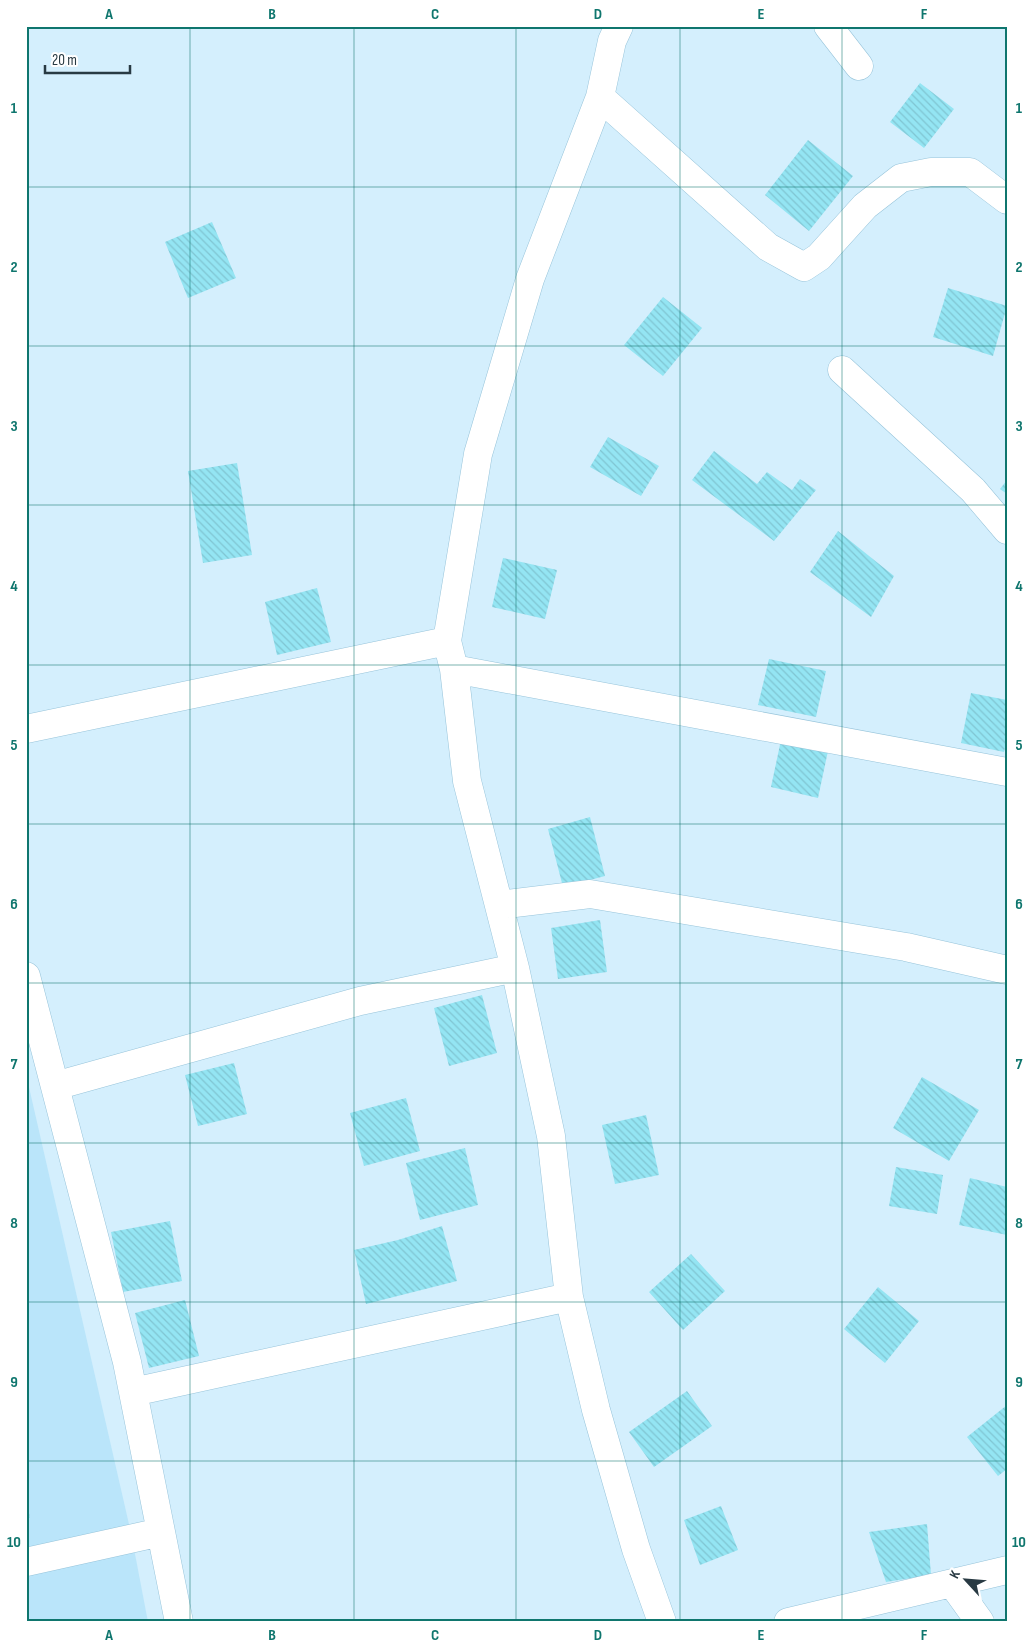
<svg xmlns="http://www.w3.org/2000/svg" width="1033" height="1648" font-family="'Sofia Sans Condensed',sans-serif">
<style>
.built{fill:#bae5fa}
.building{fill:url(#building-back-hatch)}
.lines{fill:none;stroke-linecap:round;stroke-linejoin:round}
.minor-casing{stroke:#97c4da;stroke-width:29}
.minor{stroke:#fff;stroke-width:28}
.grid{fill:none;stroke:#0f766e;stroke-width:1;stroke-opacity:0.55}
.neatline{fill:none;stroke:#0f766e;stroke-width:2}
.grid-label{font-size:16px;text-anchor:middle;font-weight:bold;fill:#0f766e}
</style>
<defs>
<pattern id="building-back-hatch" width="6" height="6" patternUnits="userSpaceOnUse" patternTransform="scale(1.25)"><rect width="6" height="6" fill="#94e5f3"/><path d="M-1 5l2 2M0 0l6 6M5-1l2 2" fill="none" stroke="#80c5d2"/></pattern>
</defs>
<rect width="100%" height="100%" fill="#d4effd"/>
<path class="built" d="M26,1074l105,459 17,89h-122z"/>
<path class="building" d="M920,83l34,26 -30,39 -34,-26z
M808,140l45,36 -44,55 -44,-36z
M212,222l24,56 -48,20 -23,-56z
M948,288l59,18 -14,50 -60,-19z
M663,297l39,31 -39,48 -39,-31z
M608,437l51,29 -18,30 -51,-29z
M714,451l43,33 10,-12 25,18 8,-11 16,11 -42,51 -82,-61z
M237,463l15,92 -49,8 -15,-92z
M1007,480v14l-7,-5z
M838,531l56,45 -23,41 -61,-45z
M503,558l54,12 -12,49 -53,-12z
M317,588l14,54 -54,13 -12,-53z
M769,659l57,12 -10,46 -58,-12z
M971,693l36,7v40l-3,12 -43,-9z
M781,740l47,11 -10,47 -47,-11z
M590,817l15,59 -42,11 -15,-58z
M600,920l7,52 -49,7 -7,-51z
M482,995l15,58 -48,13 -15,-58z
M234,1063l13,51 -49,12 -13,-51z
M922,1077l57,33 -30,51 -56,-33z
M406,1098l14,53 -56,15 -14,-53z
M646,1115l13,60 -44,9 -13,-59z
M465,1148l13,57 -58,15 -14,-57z
M896,1167l47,8 -6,39 -48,-8z
M970,1178l37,9v48l-48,-10z
M170,1221l12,60 -59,11 -12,-60z
M442,1226l15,55 -91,23 -12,-54 44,-10z
M691,1254l34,37 -42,39 -34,-38z
M878,1287l41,34 -34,42 -41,-34z
M185,1300l14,56 -50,12 -14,-55z
M687,1391l25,35 -58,41 -25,-35z
M1007,1405v64l-9,7 -31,-39z
M26,1499l4,19h-4z
M721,1506l17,44 -38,15 -16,-45z
M927,1524l4,51 -45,7 -17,-50z"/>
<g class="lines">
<g class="minor-casing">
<path id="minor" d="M619,26l-7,15 -12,56 -70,182 -52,175 -31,187 7,28 13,112 48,187 36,168 18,161 27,113 40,139 26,73
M828,26l31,40
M600,97l168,150 36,20 15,-10 46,-51 36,-28 30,-6h39l37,28
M842,370l131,120 34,40
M454,669l553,103
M26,729l421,-88
M499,905l91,-11 316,53 101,23
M26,976l101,386 52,260
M55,1086l305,-85 155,-33
M133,1392l436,-95
M26,1562l135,-30
M952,1583l28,39
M788,1622l219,-52"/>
</g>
<use href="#minor" class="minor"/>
</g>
<path class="grid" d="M190,26v1596M354,26v1596M516,26v1596M680,26v1596M842,26v1596M26,187h981M26,346h981M26,505h981M26,665h981M26,824h981M26,983h981M26,1143h981M26,1302h981M26,1461h981"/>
<rect width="1033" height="1648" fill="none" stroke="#ffffff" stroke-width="55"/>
<g transform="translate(966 1580) rotate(296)" stroke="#ffffff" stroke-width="4" paint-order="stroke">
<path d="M0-4L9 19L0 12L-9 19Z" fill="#283a43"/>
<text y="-8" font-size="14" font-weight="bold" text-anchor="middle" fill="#283a43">K</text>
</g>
<path d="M45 65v8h85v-8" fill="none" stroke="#283a43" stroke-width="2.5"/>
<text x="52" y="65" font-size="15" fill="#283a43" stroke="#ffffff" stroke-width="4" paint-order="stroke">20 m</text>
<rect x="28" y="28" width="978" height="1592" class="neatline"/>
<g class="grid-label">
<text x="109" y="19">A</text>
<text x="272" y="19">B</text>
<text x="435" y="19">C</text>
<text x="598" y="19">D</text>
<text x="761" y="19">E</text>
<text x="924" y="19">F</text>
<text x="14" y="113">1</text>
<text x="1019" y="113">1</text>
<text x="14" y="272">2</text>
<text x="1019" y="272">2</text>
<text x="14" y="431">3</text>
<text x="1019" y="431">3</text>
<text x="14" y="591">4</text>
<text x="1019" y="591">4</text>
<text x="14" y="750">5</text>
<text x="1019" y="750">5</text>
<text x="14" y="909">6</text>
<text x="1019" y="909">6</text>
<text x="14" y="1069">7</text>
<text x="1019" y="1069">7</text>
<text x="14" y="1228">8</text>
<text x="1019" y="1228">8</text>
<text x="14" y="1387">9</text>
<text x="1019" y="1387">9</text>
<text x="14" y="1547">10</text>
<text x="1019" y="1547">10</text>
<text x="109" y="1640">A</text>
<text x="272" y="1640">B</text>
<text x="435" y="1640">C</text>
<text x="598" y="1640">D</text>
<text x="761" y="1640">E</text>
<text x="924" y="1640">F</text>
</g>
</svg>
